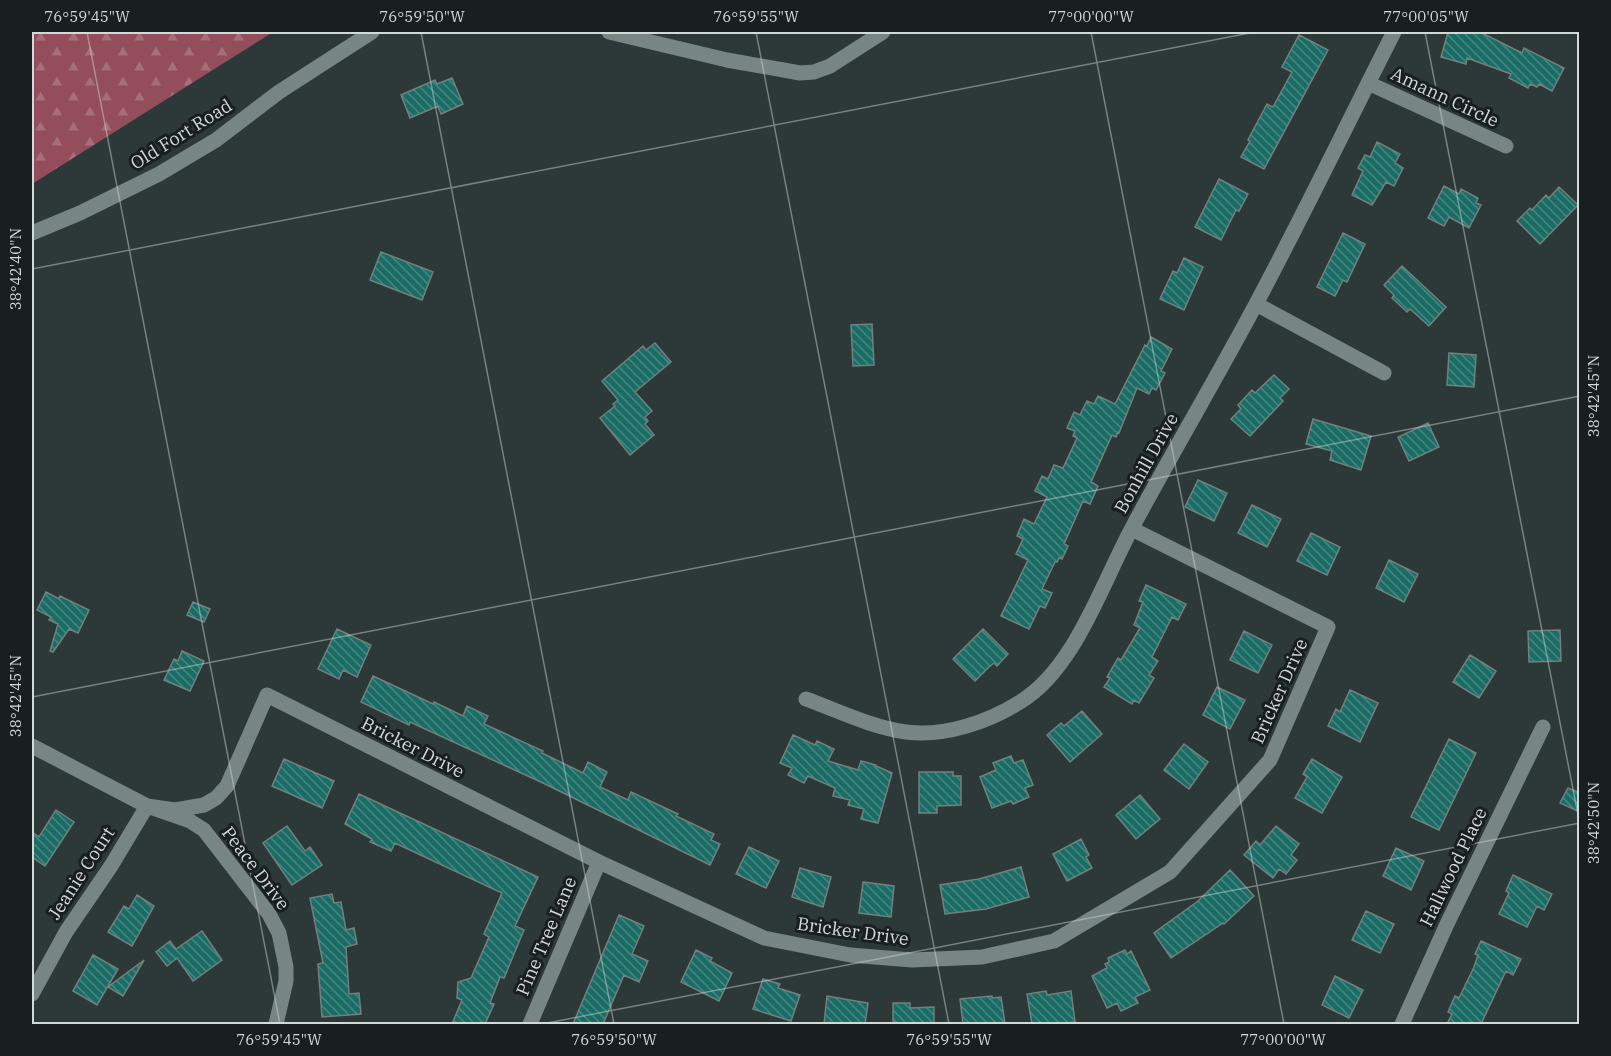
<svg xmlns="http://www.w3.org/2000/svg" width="1611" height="1056" font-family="'IBM Plex Serif',serif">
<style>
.forest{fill:url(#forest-firs)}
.building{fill:url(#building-back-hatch);stroke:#72807e;stroke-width:1.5}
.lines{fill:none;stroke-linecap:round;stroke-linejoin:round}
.street{stroke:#778583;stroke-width:15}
.secondary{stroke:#778583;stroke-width:15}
.ticks{fill:none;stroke:#d2dad8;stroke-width:1.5;stroke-opacity:0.45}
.labels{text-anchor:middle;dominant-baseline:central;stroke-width:6;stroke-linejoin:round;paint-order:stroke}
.street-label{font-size:18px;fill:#d2dad8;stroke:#191f1e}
.neatline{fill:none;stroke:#d2dad8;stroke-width:2}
.ticks-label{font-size:15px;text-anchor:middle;fill:#d2dad8}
</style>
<defs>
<pattern id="forest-firs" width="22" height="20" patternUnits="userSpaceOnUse" patternTransform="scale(1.5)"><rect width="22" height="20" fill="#934d5b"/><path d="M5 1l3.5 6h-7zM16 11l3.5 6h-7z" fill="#a66e79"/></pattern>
<pattern id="building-back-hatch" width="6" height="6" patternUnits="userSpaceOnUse" patternTransform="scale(1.5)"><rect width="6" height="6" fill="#1b6c65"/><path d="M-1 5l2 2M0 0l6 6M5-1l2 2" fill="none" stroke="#468781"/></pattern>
</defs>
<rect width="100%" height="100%" fill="#2c3938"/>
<path class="forest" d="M32,32h241l-241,152z"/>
<path class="building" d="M1448,32h32l42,21 2,-5 40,20 -12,23 -13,-7 -2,3 -7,-3 -2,4 -19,-10 2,-4 -44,-16 -1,6 -25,-7z
M1299,35l29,15 -64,119 -23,-12 9,-16 -2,-1 19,-36 6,3 19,-35 -10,-5z
M452,78l11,26 -22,10 -3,-8 -28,12 -9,-23 34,-15 2,4z
M1377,142l23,12 -5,9 8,5 -9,18 -8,-4 -14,23 -20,-10 11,-24 -5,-3 7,-13 5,2z
M1219,179l29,15 -9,17 -3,-1 -15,30 -26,-13z
M1444,186l15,8 2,-5 17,9 -2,5 5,2 -12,23 -20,-11 -5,9 -16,-8z
M1559,187l19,18 -38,39 -23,-23 13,-13 2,2 14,-15 3,3z
M1343,233l22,11 -18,38 -4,-2 -8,16 -18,-9z
M381,252l52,20 -11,28 -52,-20z
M1184,258l19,9 -19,43 -24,-11 13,-28 4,2z
M1402,266l44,41 -17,19 -19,-17 -3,3 -15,-14 2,-3 -10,-10z
M872,324l2,41 -21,1 -2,-41z
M1151,337l21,12 -11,22 4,2 -9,17 -4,-2 -3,6 -12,-6 -18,45 -1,-1 -2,5 -4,-2 -21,47 7,4 -8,18 -7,-3 -19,43 4,2 -6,13 -3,-1 -2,4h-2l-13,27 10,4 -7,15 -5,-2 -11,23 -28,-13 27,-56 -12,-6 7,-15 -6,-3 7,-17 10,5 13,-27 -12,-6 7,-15 6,3 6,-14 9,3 14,-30 -4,-2 2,-5 -8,-3 7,-16 6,3 7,-14 7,3 4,-8 17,8 30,-59 2,1z
M655,343l16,19 -36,30 17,19 -7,6 3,4 -3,3 9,11 -24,20 -30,-37 15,-12 -2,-2 5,-4 -16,-19 41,-35 3,4z
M1449,353l27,2 -2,32 -27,-2z
M1274,375l15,14 -9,9 3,3 -33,35 -19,-17 10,-10 -3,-4 14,-15 3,3z
M1313,419l58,17 -10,34 -31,-10 2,-9 -26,-7z
M1428,423l11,24 -30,14 -11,-24z
M1198,480l29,13 -13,28 -29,-14z
M1252,505l29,14 -14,28 -29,-14z
M1311,533l29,14 -13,28 -30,-14z
M1389,560l29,14 -14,28 -28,-14z
M1146,585l40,19 -8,16 -6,-3 -20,40 6,4 -9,14 5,3 -15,25 -5,-3 -2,4 -28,-17 6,-9 -3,-1 11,-19 3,2 19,-32 -6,-3 9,-23 -4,-1z
M46,592l13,7 1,-3 29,14 -11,23 -9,-4 -16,23 -3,-1 8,-27 -9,-4 2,-3 -14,-7z
M193,602l17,7 -6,13 -17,-7z
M337,629l34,16 -14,32 -14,-7 -4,9 -21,-10z
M983,629l25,25 -11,12 -3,-3 -5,4 -14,14 -22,-22z
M1560,630l1,31 -32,1 -1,-31z
M1244,631l28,14 -14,28 -28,-13z
M182,651l22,10 -14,30 -26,-11 10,-21 4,2z
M1470,655l26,16 -17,27 -26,-16z
M373,676l60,28 1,-2 29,14 4,-10 21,10 -4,8 59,27 -1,2 41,20 5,-11 19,10 -7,15 28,13 3,-8 47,22 -2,2 38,18 -3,6 9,4 -10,21 -167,-82 -133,-61 -1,3 -48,-23z
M1217,687l28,13 -15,29 -27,-14z
M1350,690l28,13 -18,39 -32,-16 8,-17 4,3z
M1082,711l20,23 -32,28 -23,-27 14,-12 3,3z
M793,735l22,10 2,-4 17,8 -6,12 30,9 3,-9 15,4v1l16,7 -14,50 -17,-4 3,-10 -16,-4 2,-5 -17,-4 2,-8 -27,-12 -4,7 -16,-8 4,-7 -12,-5z
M1449,739l27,14 -37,77 -28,-13z
M1184,744l24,18 -19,27 -25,-19z
M1011,756l3,7 9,-3 10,25 -8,3 4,9 -16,7 -2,-3 -19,7 -12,-31 16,-7 -3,-7z
M284,759l50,22 -12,27 -50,-22z
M1312,759l30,18 -20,36 -27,-15 12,-21 -4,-3z
M919,772h34v4h8v29l-24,1v7h-18z
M1568,788l12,5v19l-20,-9z
M359,794l179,83 -23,49 9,4 -20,48 -4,-1 -10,26 4,1 -9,20h-33l10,-24 -5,-2 1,-16 13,-4 18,-41 -5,-3 18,-41 -107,-50 -4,8 -21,-9 2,-3 -27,-15z
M1140,795l20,24 -24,20 -20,-24z
M56,810l18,12 -29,44 -13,-9v-25l7,5z
M287,826l18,25 5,-4 12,18 -30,20 -29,-42z
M1276,826l23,18 -8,11 6,5 -11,14 -7,-5 -6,9 -29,-23 12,-14 4,4z
M1081,839l8,16 -3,2 6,11 -25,13 -14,-27z
M749,847l30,14 -13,27 -30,-14z
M1396,848l28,13 -13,29 -28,-14z
M1021,867l8,30 -43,12 -41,5 -5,-29 39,-6z
M800,868l31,9 -8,30 -31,-10z
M1230,870l24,26 -30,28 -1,-1 -52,35 -17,-25 44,-32z
M1513,875l39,19 -8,16 -7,-4 -10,21 -28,-13 10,-21 -3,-2z
M863,882l31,4 -3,31 -32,-4z
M332,894l2,9 7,-1 5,28 8,-2 3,16 -11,3 3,47 10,-1 2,21 -39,3 -4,-53 5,-1 -13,-65z
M137,895l17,11 -22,40 -24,-14 16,-26 5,3z
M1366,911l28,13 -14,29 -28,-13z
M619,915l25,11 -12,28 16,7 -9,21 -15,-7 -21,49h-30z
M202,931l20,29 -29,21 -16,-23 -10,8 -11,-14 14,-11 6,8z
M1481,941l40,18 -8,16 -7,-4 -25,53h-34l5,-10 -4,-2 7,-16 4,2 15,-31 4,-12 -3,-1z
M696,950l16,8 -2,3 22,12 -13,28 -38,-19z
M1125,950l2,4 4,-3 19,39 -15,7 3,6 -17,8 -4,-8 -10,5 -15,-32 15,-8 -2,-4 4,-2 -1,-4z
M93,955l25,14 -21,36 -24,-14z
M144,960l-21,36 -15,-9z
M1335,976l28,14 -14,28 -27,-13z
M763,979l17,5 -2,4 22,7 -9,26 -38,-12z
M1046,991l1,4 24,-4 4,31 -17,2h-26l-5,-30z
M827,996l41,7 -3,21h-41z
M992,996v2l9,-1 4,27h-42l-3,-25z
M893,1003h17v5l24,-1v17h-41z"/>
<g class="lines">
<path class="street" d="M1368,83l138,63
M1256,304l128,69
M806,699c33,12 65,28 100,33 39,5 82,-10 114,-30 55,-33 82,-119 112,-174 40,-75 84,-149 124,-224 48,-90 92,-182 138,-272
M32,746l115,60 28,4 29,-5 12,-7 11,-12 40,-91 332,167 165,76 86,17 62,5 70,-3 72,-16 116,-69 100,-112 58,-133 -196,-98
M32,994l34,-62 45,-66 36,-60 43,15 14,9 65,84 10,19 7,34v14l-10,43
M530,1024l69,-162
M1402,1024l45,-100 96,-197"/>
<path class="secondary" d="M609,32l118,28 73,13 14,-1 16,-6 53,-34
M32,233l48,-20 79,-39 57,-34 63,-48 93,-60"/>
</g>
<path class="ticks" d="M87,32l193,992M421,32l193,992M756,32l193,992M1091,32l193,992M1425,32l155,793M32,269l1223,-237M32,697l1548,-301M542,1024l1038,-201"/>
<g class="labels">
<g class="street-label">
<text transform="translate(1445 97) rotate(25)">Amann Circle</text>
<text transform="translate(181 134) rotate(-32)">Old Fort Road</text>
<text transform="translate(1146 463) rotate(-61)">Bonhill Drive</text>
<text transform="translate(1279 691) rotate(-66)">Bricker Drive</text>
<text transform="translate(413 747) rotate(27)">Bricker Drive</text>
<text transform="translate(1453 867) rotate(-64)">Hallwood Place</text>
<text transform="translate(256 868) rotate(53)">Peace Drive</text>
<text transform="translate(81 873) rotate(-57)">Jeanie Court</text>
<text transform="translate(853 931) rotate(8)">Bricker Drive</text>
<text transform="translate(546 936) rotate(-67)">Pine Tree Lane</text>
</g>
</g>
<rect width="1611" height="1056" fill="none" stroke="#191f1e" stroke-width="66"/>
<rect x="33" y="33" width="1545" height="990" class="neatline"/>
<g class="ticks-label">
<text x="87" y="22">76°59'45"W</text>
<text x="422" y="22">76°59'50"W</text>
<text x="756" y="22">76°59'55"W</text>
<text x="1091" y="22">77°00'00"W</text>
<text x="1426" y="22">77°00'05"W</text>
<text transform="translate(16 269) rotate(-90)" y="5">38°42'40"N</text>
<text transform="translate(1594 396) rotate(-90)" y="5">38°42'45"N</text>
<text transform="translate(16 696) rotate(-90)" y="5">38°42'45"N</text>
<text transform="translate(1594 823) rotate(-90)" y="5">38°42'50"N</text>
<text x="279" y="1045">76°59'45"W</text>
<text x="614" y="1045">76°59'50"W</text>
<text x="949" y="1045">76°59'55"W</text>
<text x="1283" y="1045">77°00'00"W</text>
</g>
</svg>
